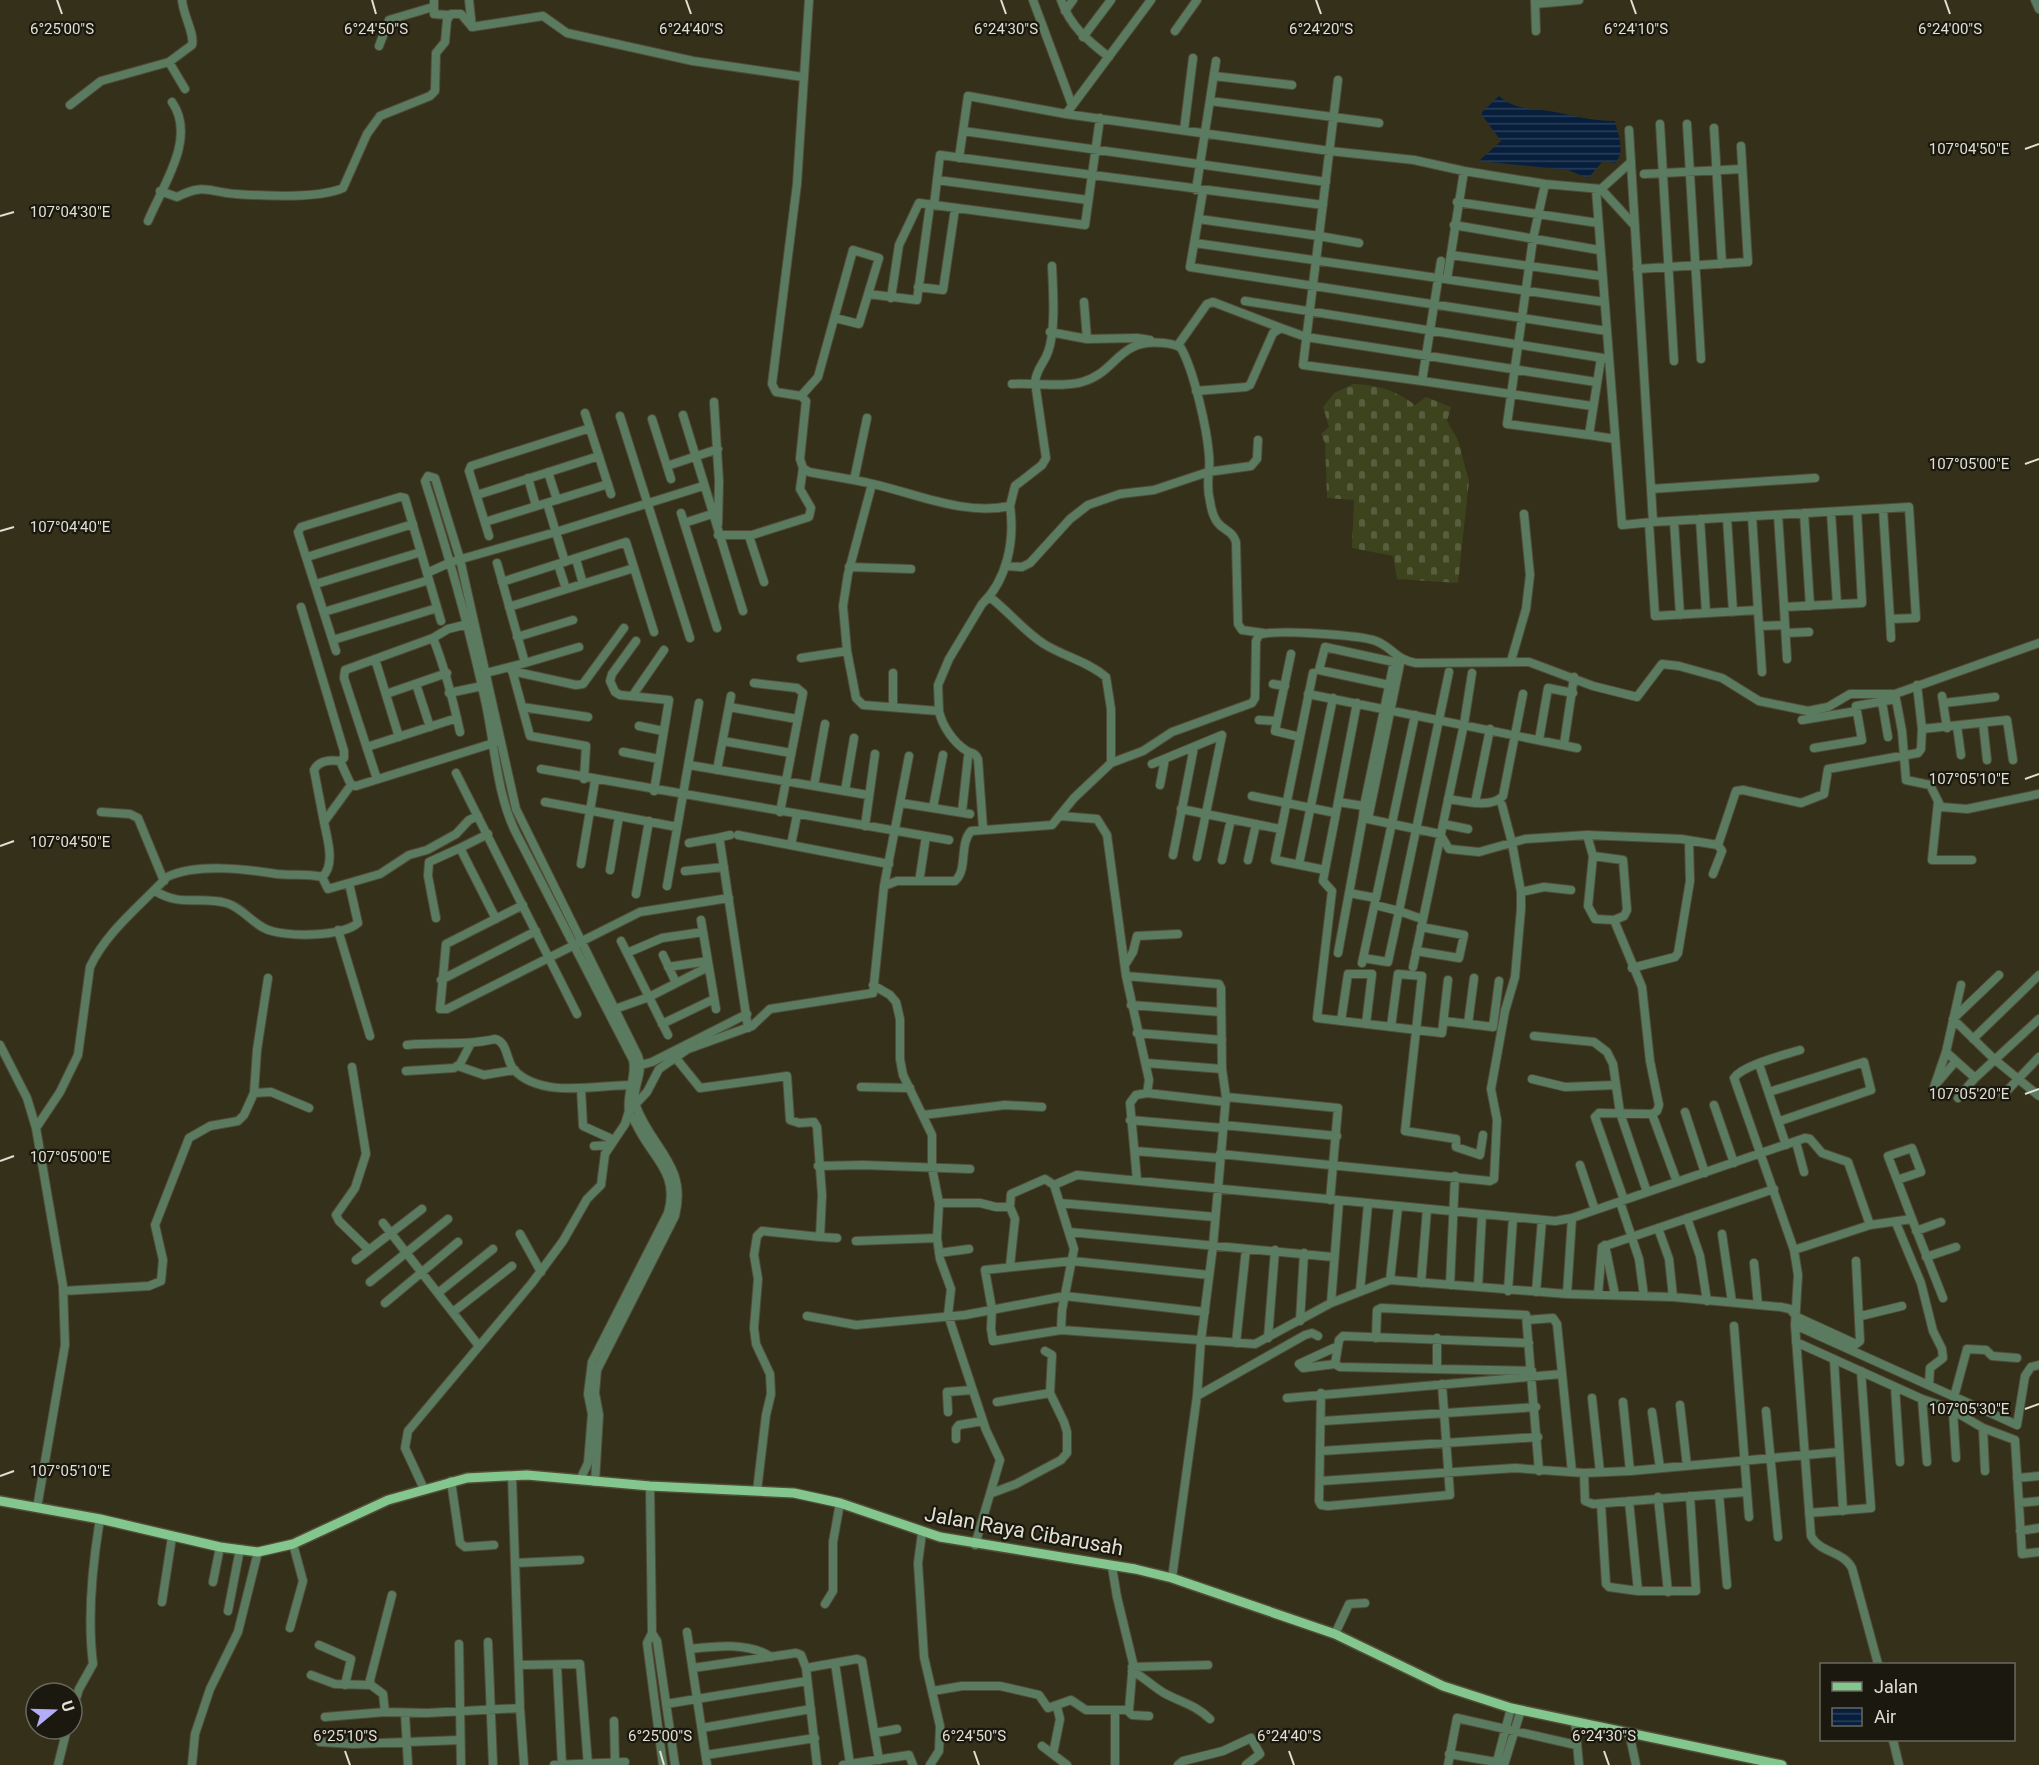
<svg xmlns="http://www.w3.org/2000/svg" width="2039" height="1765" font-family="Roboto,sans-serif">
<style>
.cemetery{fill:url(#cemetery-stones)}
.water{fill:url(#water-rules)}
.lines{fill:none;stroke-linecap:round;stroke-linejoin:round}
.minor-casing{stroke:#514c37;stroke-width:10}
.major-casing{stroke:#514c37;stroke-width:12}
.minor{stroke:#5b7b60;stroke-width:8}
.major{stroke:#83c68e;stroke-width:9}
.ticks{fill:none;stroke:#e1dfd1;stroke-width:2}
.labels{text-anchor:middle;dominant-baseline:central;stroke-width:4.5;stroke-linejoin:round;paint-order:stroke}
.street-label{font-size:21px;fill:#e1dfd1;stroke:#1a180f}
.ticks-label{font-size:15px;text-anchor:middle;fill:#e1dfd1;stroke:#1a180f;stroke-width:4.5;stroke-linejoin:round;paint-order:stroke}
</style>
<defs>
<pattern id="cemetery-stones" width="16" height="16" patternUnits="userSpaceOnUse" patternTransform="scale(1.5)"><rect width="16" height="16" fill="#3c431d"/><path d="M2 7V4a2 2 0 0 1 4 0v3zM10 15v-3a2 2 0 0 1 4 0v3z" fill="#585e3d"/></pattern>
<pattern id="water-rules" width="6" height="5" patternUnits="userSpaceOnUse" patternTransform="scale(1.5)"><rect width="6" height="5" fill="#071f3d"/><path d="M0 2.5h6" fill="none" stroke="#2b3f58"/></pattern>
</defs>
<rect width="100%" height="100%" fill="#35301a"/>
<path class="cemetery" d="M1353,384c26,1 42,6 62,21l11,-8 25,10 -4,14 11,19 11,41 -11,102 -61,-4 -4,-23 -41,-8 2,-48 -27,-2 -2,-55 -4,-9 8,-7 -6,-20 11,-14z"/>
<path class="water" d="M1499,96c17,14 30,12 50,15 24,4 41,10 66,10 3,14 11,31 0,42l-12,-2 -15,17 -20,-8 -89,-9 22,-20 -19,-26v-3z"/>
<g class="lines">
<g class="minor-casing">
<path id="minor" d="M434,0v14l13,1
M469,0l3,27
M809,0l-12,184 -25,200 4,8 25,4 5,5 -6,58 3,9 6,4c21,4 43,7 64,12 44,10 92,32 137,22l5,-20 27,-21 4,-7 -11,-76c2,-15 9,-18 13,-30 8,-21 5,-63 4,-86
M1033,0l39,105
M1061,0c9,26 27,41 48,57
M2035,0l4,9
M1535,1l1,30
M1535,4l44,-4
M1065,11l8,-11
M1175,31l22,-31
M1083,37l28,-37
M379,46l10,-26 44,-13
M169,62l16,27
M1214,76l78,9
M1210,101l169,22
M70,105l31,-24 68,-19 23,-17c3,-11 -9,-30 -10,-45
M1066,114l85,-114
M1660,124l14,237
M1687,124l14,235
M1714,128l8,136
M1184,130l9,-72
M1629,130l24,392c85,-5 171,-10 256,-15l7,111 -26,1 -7,-110
M963,131l363,51
M959,158l9,-62 98,18 264,37 84,9 50,11 81,13 56,5
M1631,162l-30,27 34,37
M1644,174l98,-5
M937,180l151,20
M1545,184l-12,55 -26,185 82,11 12,-77
M1596,189l26,336 31,-3
M1196,190l20,-129
M160,191l17,6c27,-14 31,-5 59,-3 28,2 82,5 107,-6l24,-54 13,-18 50,-20 5,-5 1,-38 9,-11 2,-22 4,-6h10l11,13 71,-11 24,17 126,28 110,16
M1203,191l-13,76 417,64
M1457,202l141,21
M934,205l6,-50 383,50
M1199,219l120,17 19,-156
M148,221c15,-36 49,-83 24,-119
M1454,225l145,25
M1195,243l409,59
M1359,243l-40,-7 -16,129 119,16 19,-120
M1451,255l150,21
M1637,269l111,-7 -7,-116
M1447,279l17,-108
M918,287l25,3 12,-81
M868,294l49,6 13,-95
M891,298l8,-53 20,-42 166,22 15,-107
M1245,301l364,58
M1084,302l3,37
M1050,332l37,7 50,-1 13,2
M1178,345l29,-41 6,-2 68,26
M1422,381l170,25
M1012,384c22,-2 49,4 70,-2 36,-10 35,-44 82,-39 7,1 11,1 17,5 13,23 26,81 28,107 2,17 -4,28 1,46 1,7 3,16 8,22 6,8 14,7 18,19l2,82 4,6 21,3
M1196,391l50,-4 4,-2 23,-52 8,-5 25,9 290,45
M801,396l17,-19 35,-127 26,8 -20,66 -24,-6
M714,402l5,79 -1,43
M585,413l26,81
M683,415l60,196
M620,416l70,222
M652,419l19,60
M1589,435l26,4
M667,466l51,-17
M548,472l9,28
M528,478l8,28
M854,480l13,-62
M872,484l-24,90 -5,32 4,45 9,47 7,7 76,6c3,15 15,32 28,40 6,3 8,2 11,8l5,69
M1651,489l164,-11
M477,495l122,-39
M547,503l18,59
M1831,512l6,92
M681,513l36,115
M1804,513l6,93
M1778,515l6,92 78,-4 -5,-93
M1752,516l7,110 26,-1
M1727,518l6,94
M1700,519l6,94
M1674,521l6,94
M485,522l123,-38
M684,523l28,-9
M1649,523l6,93 103,-6
M718,535h34l57,-18 2,-9 -11,-19 3,-21
M489,536l-20,-65 2,-5 119,-38
M749,536l15,46
M307,557l106,-33
M576,559l7,25
M558,564l8,25
M1006,566l16,1 8,-4 40,-44 18,-14 32,-11 34,-4 54,-18 43,-6 6,-7 1,-19
M849,567l62,2
M427,573l24,-11 105,-30 147,-46
M502,582l124,-40 28,90
M316,584l105,-32
M991,598c19,15 33,33 53,46 21,13 43,17 62,33l5,32v54
M301,607l43,144v7l-4,3 11,24
M509,607l125,-39
M1784,607l3,52
M324,612l105,-32
M1890,619l1,19
M1759,626l3,46
M1786,633l23,-1
M517,637l56,-17
M433,638c12,30 20,62 27,94
M333,640l104,-32
M636,641l-24,33 -2,7 5,11 5,3 49,5 -15,91
M336,651l-38,-119 3,-5 99,-30 5,1 36,123
M1291,654l-16,77 25,6
M801,658l46,-7
M375,659l24,78
M1401,659l-33,160 72,15 9,15 30,3 46,-13 62,-4 94,4 37,6 18,-54 7,-1 58,13 23,-9 4,-25 90,-16 3,-4 1,-20
M1511,661l15,-52 4,-34 -6,-61
M525,663l54,-16
M512,670l18,66 56,10 -2,33
M512,671l64,14 7,-1 41,-56
M486,673l39,-10 -28,-100
M893,673v33
M1313,673l-38,187 50,10 11,-57
M754,683l43,5 6,5 -23,119
M416,684l14,43
M1273,684l12,2
M1917,685l5,44 85,-9 6,40
M449,693l33,-7
M386,694l61,-21
M1308,694l269,54
M1895,694l7,37 4,49 24,5 11,22 26,2 72,-15
M633,695l31,-45
M1942,696l5,32
M1882,702l6,35
M1944,703l51,-6
M522,707l66,10
M729,707l68,12
M939,711l-1,-26 11,-26 33,-55c25,-24 33,-63 28,-98
M1259,720l18,1
M1802,720l55,-9
M1983,723l4,37
M639,726l24,5
M1957,726l4,29
M1539,740l9,-52 25,5
M723,741l68,12
M1564,744l10,-67
M367,747l90,-29
M1814,748l48,-8 -6,-34 40,-7
M623,752l36,7
M1152,764l70,-29 -25,122
M689,765l179,30
M541,769l408,71
M717,770l14,-74
M456,773l121,241
M377,779l-33,-101 1,-8 88,-32 15,-9 20,-5
M1160,785l5,-26
M814,786l11,-62
M845,791l9,-53
M1252,796l84,17 2,-11 26,4 -1,11 5,2
M1448,799c15,2 43,10 55,-3l20,-102
M545,802l132,25
M1338,802l19,-99
M1938,802l-6,58h40
M901,803l69,11
M1475,803l15,-74
M1364,806l30,-144 -69,-15 -6,23 70,15
M933,808l10,-53
M1181,809l99,20
M101,812l29,2 8,4 26,63
M962,812l6,-55
M1061,816l36,3 10,16 19,141 23,104 -2,13 -11,2 -6,8 7,77
M324,822l-10,-52c5,-10 16,-10 26,-9
M1443,824l25,5
M865,826l10,-72
M488,834l-28,14 36,71
M738,835l151,29
M1587,835l6,21 -5,50 7,13 19,1 28,67 8,74 9,44 -2,6 -5,3 -53,-1 -4,4 29,83
M717,838l13,-3
M689,843l28,-5 3,4 28,186
M791,845l6,-30
M1173,855l21,-108
M1593,856l30,4 4,50 -3,6 -10,4
M1222,860l9,-41
M1248,860l8,-36
M581,864l14,-83
M1299,864l34,-166
M610,870l9,-54
M1325,870l-2,11 9,10 -15,127 125,15 6,-53
M685,871l39,-4
M1713,874l9,-23 -4,-6
M920,876l6,-40
M322,877c14,-12 5,-39 2,-55l27,-37 5,1 141,-44
M667,886l32,-183
M884,886l25,-130
M155,891c26,16 45,5 71,12 15,4 24,18 38,25 18,10 78,9 94,-5l-9,-40
M1521,892l23,-5 27,3
M1349,893l27,5 39,-183
M636,894l13,-73
M523,905l-77,39 -6,65h7l193,-97 89,-14
M436,918l-8,-42 1,-14 31,-14
M1422,919l-23,-8 50,-239
M701,920l15,89
M338,930l32,106
M621,941l47,94
M1416,951l43,7 5,-23 -43,-8
M627,953l35,-15 41,-6
M1338,953l25,-136
M663,955l13,28
M1363,958l25,4 11,-51 -24,-6
M1362,963l13,-61
M1125,965l8,-13 4,-16 41,-2
M668,967l40,-6
M1413,967l51,-243 8,-51
M1632,968l43,-11 3,-4 12,-72 -1,-40
M1999,975l-46,44 41,40 45,37
M1126,976l93,8 2,4 1,81 4,28 -13,149 -12,94 -4,56 -25,182
M441,980l95,-49
M873,985l17,10 6,7 4,17v40l3,16 29,60v33l7,35 -2,35 3,21 11,30 -3,26 38,115 14,30 -25,85
M1131,1005l90,7
M615,1009l34,-12 59,-30
M1341,1021l7,-47h24l-6,50
M1444,1021l49,6 6,-46
M662,1024l52,-25
M1468,1024l6,-46
M1391,1027l7,-53 24,2 -17,155 51,8v8l24,8 3,-20
M1137,1033l85,7
M1534,1036l60,6 13,10 6,12 7,49 27,79
M1973,1039l66,-64
M0,1045l27,53 9,30 27,158 2,59 -28,163
M407,1045c30,-3 59,1 88,-6 13,3 11,22 19,31 28,29 82,15 117,15
M1800,1050c-16,5 -57,15 -66,28l60,172 4,25 -3,50 16,211c9,17 32,15 41,32l26,96
M1946,1052l29,26
M675,1057l25,31 87,-12 3,44 9,3 15,-1 3,5 5,68 -2,42 -58,-6 -5,5 -3,19 4,24 -4,49 2,16 14,30 1,20 -5,21 -9,76
M1146,1063l76,6
M1759,1064l27,81
M641,1065l11,-3 95,-48
M458,1066l26,9 31,-5
M352,1067l14,87 -11,34 -19,27 3,6 30,29
M406,1071l48,-3 6,-4 10,-19
M1532,1079l33,8 51,-2
M1937,1083l18,-21
M861,1087l49,1
M1934,1087l12,-35 15,-67
M581,1088l2,38 31,14
M1769,1092l95,-30 7,28 -91,31
M254,1093l3,-43 11,-72
M1147,1093l78,9
M2003,1095l36,-38
M1226,1097l112,11 -8,92
M1958,1098l17,-20 64,-59
M1714,1105l20,58
M1685,1112l20,61
M1652,1114l25,68
M923,1115l82,-10 37,2
M1130,1120l92,8
M1223,1125l114,11
M36,1128l24,-36 18,-37 12,-88c16,-35 51,-62 77,-90 30,-14 78,-8 110,-3 15,2 28,-1 45,3l6,12 52,-15 29,-19 18,-5 29,-16 13,-14 9,-4
M1796,1142l8,30
M594,1146l17,-1
M1135,1151l84,7
M1220,1154l270,27 4,-2 3,-59 -6,-31 14,-78 10,-34 6,-68v-17l-9,-49 -10,-38
M1580,1165l15,45
M818,1166l45,-1 107,4
M1897,1180l24,-8 -9,-24 -24,8 24,63
M1620,1202l19,57 5,37
M939,1203h41l16,4h14l5,12 -5,47
M1060,1203l155,14
M1010,1207l1,-13 34,-15 9,6
M1687,1218l13,38 7,45
M383,1223l96,123
M1896,1223l25,60 12,48 9,18 1,9 -13,10 -1,17
M1658,1228l11,31 4,38
M1916,1231l25,-9
M1069,1232l264,25
M520,1234l21,38
M1722,1234l10,68
M820,1237l17,1
M856,1241l81,-3
M1605,1245l10,50
M1794,1250l76,-25 42,-6 31,79
M939,1253l30,-4
M1926,1257l30,-10
M356,1260l66,-51
M1754,1263l4,42
M1209,1275l-137,-14 -87,9 7,39 -1,20 2,12 68,-11 194,14 76,-41 59,-23 177,14 106,3 108,10 9,2 7,8 59,27 4,-3 -4,-80
M1390,1280l8,-73
M370,1282l78,-63
M1421,1283l6,-74
M1450,1285l5,-109
M1478,1287l4,-73
M63,1291l86,-5 12,-5 2,-21 -8,-35 34,-87 21,-12 28,-5 6,-6 10,-22 17,-1 38,16
M1360,1291l8,-87
M1508,1291l5,-73
M1536,1292l6,-72
M438,1293l55,-44
M1567,1294l5,-76
M1598,1295l4,-48 172,-58
M385,1303l73,-61
M1331,1303l8,-102
M453,1312l59,-46
M807,1316l49,9 109,-10 100,-19 140,16
M1861,1316l41,-10
M1527,1320l26,-2 4,6 15,148
M1300,1321l4,-68
M1795,1325l222,100 8,-49 6,-9 8,-2
M1734,1326l15,191
M1061,1330l1,-20 12,-61 -20,-64 23,-10 478,46 17,-3 233,-80 5,1 12,14 26,9 22,63
M1268,1338l7,-88
M1376,1338l1,-28 4,-2 145,7 13,156
M1437,1338v31
M1796,1342l126,57 27,9 34,20 32,12 7,114 17,-2
M1236,1343l10,-94
M1529,1343l-186,-7 -4,4 -4,24 5,3 192,4
M1834,1359l9,152
M1335,1364l-32,4 -4,-4 39,-18
M1895,1387l5,75
M1321,1393l-2,108 2,4 7,1 122,-11 -8,-111
M1197,1396l108,-61 7,-2 6,3
M1954,1397l13,-48 19,1 6,6 25,2
M1287,1398l275,-24
M1592,1398l8,74
M1922,1399l5,63
M997,1402l53,-9
M1623,1402l7,69
M1680,1405l7,61
M1766,1411l12,126
M948,1412l-1,-20 25,-2
M1652,1412l8,56
M1953,1412l3,46
M1323,1421l213,-14
M1983,1428l2,43
M956,1439v-10l3,-4 24,-4
M1321,1451l217,-14
M1584,1473l1,28 8,3 153,-12
M512,1476l8,232 4,57
M2017,1478l22,-2
M580,1480l8,-17 4,-49 -4,-20 4,-32 76,-149c12,-41 -17,-56 -32,-89 -2,-4 -6,-9 -7,-13 -3,-17 8,-35 4,-51l-117,-227c-20,-40 -21,-89 -31,-133 -16,-74 -37,-147 -60,-219l3,-5 7,2 25,81 56,250 122,247c7,17 -8,34 -2,50 15,42 52,59 39,110l-78,154 -2,23 4,22 -4,67
M451,1481l9,62 5,4 29,-2
M1321,1481l194,-13 69,5 46,-2 209,-19
M650,1486l2,147 -5,10 16,122
M424,1489l-19,-41 3,-17 124,-148 31,-42 24,-42 14,-14 4,-31 20,-30 4,-13 18,-19 12,-23 29,-20 64,-23 18,-17 103,-16 11,-107 13,-5h58c13,-11 4,-37 16,-50l81,-6 22,-27 37,-35 32,-12 29,-19 80,-29 3,-5 1,-57 3,-6c14,-6 101,0 117,6 16,6 20,19 40,22l113,-1 64,24 44,11 25,-33 17,2 43,12 37,23 49,10 20,-4 22,-13h45l144,-51
M992,1493l24,-9 45,-24 6,-7v-21l-3,-10 -14,-29 2,-38 -7,-4
M1719,1494l8,91
M1658,1497l10,95
M1629,1501l9,90
M2019,1503l20,-2
M1601,1504l5,80 3,3 29,4h58l-6,-95
M1809,1513l62,-5 -10,-137
M2020,1531l19,-3
M922,1533l-4,30 6,94 16,69 -1,25 -9,14
M515,1563l65,-3
M213,1582l7,-35
M392,1595l-22,85 1,5 12,9 2,18 42,1 93,-5
M162,1602l10,-65
M825,1604l8,-13v-49l7,-39
M228,1611l12,-62
M290,1628l13,-47 -10,-37
M687,1632l20,133
M652,1633l5,8 18,124
M1335,1634l14,-30 16,-1
M488,1642l5,123
M459,1644l2,121
M319,1645l32,14 -6,26
M690,1649c25,-3 59,-7 81,8
M835,1663l15,101
M519,1665l61,-1 8,101
M557,1666l5,99
M1132,1667l76,-2
M693,1668l103,-15 5,2 5,13 11,97
M806,1668l51,-9 5,2 17,99
M1132,1671c12,6 20,15 32,22 16,9 32,12 46,26
M311,1675l24,9 36,1
M933,1691l29,-5h38l39,9 9,13 23,-8 15,10h43l4,-47 -16,-66 -5,-30
M666,1704l141,-23
M1127,1710l5,5 17,1
M72,1712l7,-23 14,-25c-6,-48 -1,-97 7,-145
M405,1713l3,52
M325,1717l60,-5
M614,1721l1,41
M1575,1722l4,43
M702,1728l109,-19
M1629,1732l7,33
M875,1733l22,-4
M1893,1740l6,25
M320,1742l34,2 106,-4
M1042,1746l25,19
M1053,1754l7,-35 -3,-12
M1449,1754l47,8
M706,1755l109,-17
M58,1765l9,-36
M192,1765l3,-31 15,-45 28,-57 20,-80
M554,1765l71,-3
M843,1765l66,-10 4,10
M1115,1765v-54
M1178,1765l5,-4 40,-10 28,-13 9,16 -14,11
M1448,1765l9,-47 119,27
M1496,1765l15,-57
M1504,1765l17,-55"/>
</g>
<g class="major-casing">
<path id="major" d="M0,1501l100,18 120,28 38,5 35,-8 95,-44 79,-22 60,-3 123,11 144,7 46,10 100,34 195,32 37,9 163,56 108,52 68,22 271,57"/>
</g>
<use href="#minor" class="minor"/>
<use href="#major" class="major"/>
</g>
<path class="ticks" d="M57,0l5,14M372,0l4,14M686,0l5,14M1001,0l5,14M1316,0l5,14M1631,0l5,14M1945,0l5,14M2025,149l14,-5M0,216l14,-4M2025,464l14,-5M0,531l14,-4M2025,779l14,-5M0,846l14,-5M2025,1094l14,-5M0,1161l14,-5M2025,1409l14,-5M0,1476l14,-5M345,1751l5,14M660,1751l4,14M974,1751l5,14M1289,1751l5,14M1604,1751l5,14"/>
<g class="labels">
<g class="street-label">
<text transform="translate(1024 1531) rotate(10)">Jalan Raya Cibarusah</text>
</g>
</g>
<g class="ticks-label">
<text x="1636" y="34">6°24'10"S</text>
<text x="1950" y="34">6°24'00"S</text>
<text x="62" y="34">6°25'00"S</text>
<text x="376" y="34">6°24'50"S</text>
<text x="691" y="34">6°24'40"S</text>
<text x="1006" y="34">6°24'30"S</text>
<text x="1321" y="34">6°24'20"S</text>
<text x="1969" y="154">107°04'50"E</text>
<text x="70" y="217">107°04'30"E</text>
<text x="1969" y="469">107°05'00"E</text>
<text x="70" y="532">107°04'40"E</text>
<text x="1969" y="784">107°05'10"E</text>
<text x="70" y="847">107°04'50"E</text>
<text x="1969" y="1099">107°05'20"E</text>
<text x="70" y="1162">107°05'00"E</text>
<text x="1969" y="1414">107°05'30"E</text>
<text x="70" y="1476">107°05'10"E</text>
<text x="345" y="1741">6°25'10"S</text>
<text x="660" y="1741">6°25'00"S</text>
<text x="974" y="1741">6°24'50"S</text>
<text x="1289" y="1741">6°24'40"S</text>
<text x="1604" y="1741">6°24'30"S</text>
</g>
<rect x="1820" y="1663" width="195" height="78" fill="#1a180f" stroke="#6a685d" stroke-width="1.5"/>
<rect x="1832" y="1682" width="30" height="9" fill="#83c68e" stroke="#6a685d" stroke-width="1.5"/>
<text x="1874" y="1693" font-size="18" fill="#e1dfd1">Jalan</text>
<rect x="1832" y="1708" width="30" height="18" fill="url(#water-rules)" stroke="#6a685d" stroke-width="1.5"/>
<text x="1874" y="1723" font-size="18" fill="#e1dfd1">Air</text>
<g transform="translate(54 1711) rotate(71)"><circle r="28" fill="#1a180f" stroke="#6a685d" stroke-width="1.5"/>
<path d="M0-4.5L10 22L0 15L-10 22Z" fill="#b4acf9"/>
<text y="-9" font-size="16" font-weight="bold" text-anchor="middle" fill="#e1dfd1">U</text>
</g>
</svg>
